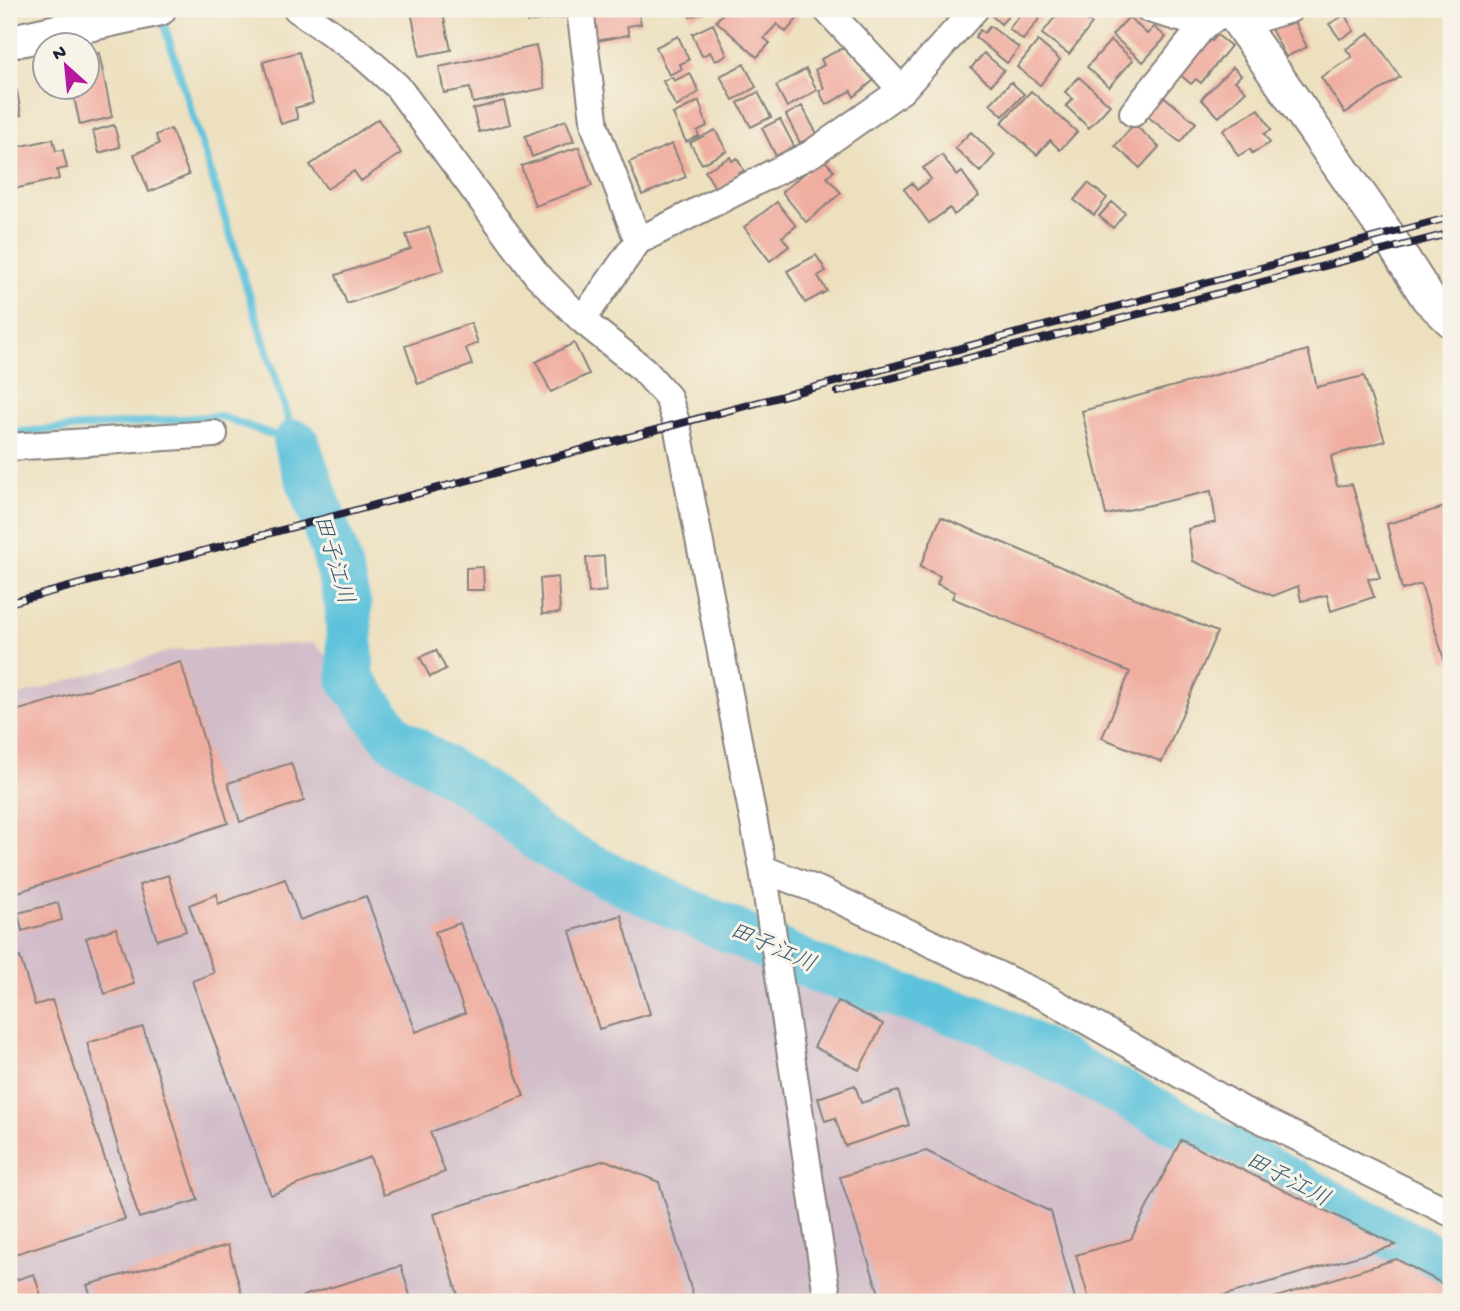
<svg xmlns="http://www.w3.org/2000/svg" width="1460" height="1311" font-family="'Gochi Hand','Klee One',sans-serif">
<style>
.industrial{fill:#d1bdc9}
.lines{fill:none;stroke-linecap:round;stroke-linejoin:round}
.stream{stroke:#5dc2db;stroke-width:8}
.river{stroke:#5dc2db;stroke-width:47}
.building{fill:#f0aea1}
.minor-casing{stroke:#88817d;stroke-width:30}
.tertiary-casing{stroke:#88817d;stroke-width:37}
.minor{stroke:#fff;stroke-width:26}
.tertiary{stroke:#fff;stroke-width:33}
.rail-casing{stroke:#22223b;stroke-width:8}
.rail{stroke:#f7f3e8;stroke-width:5;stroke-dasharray:16;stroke-linecap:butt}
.labels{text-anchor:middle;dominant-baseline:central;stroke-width:6;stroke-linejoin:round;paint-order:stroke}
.water-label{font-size:23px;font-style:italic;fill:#375a73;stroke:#f7f3e8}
</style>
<rect width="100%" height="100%" fill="#f7f3e8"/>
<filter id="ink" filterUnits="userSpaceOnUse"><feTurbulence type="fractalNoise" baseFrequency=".0143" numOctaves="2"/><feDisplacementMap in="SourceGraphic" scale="14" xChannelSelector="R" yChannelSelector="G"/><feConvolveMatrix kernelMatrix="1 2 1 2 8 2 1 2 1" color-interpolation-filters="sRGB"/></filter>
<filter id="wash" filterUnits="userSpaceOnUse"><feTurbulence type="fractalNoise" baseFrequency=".00686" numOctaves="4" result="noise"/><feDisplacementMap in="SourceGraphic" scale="28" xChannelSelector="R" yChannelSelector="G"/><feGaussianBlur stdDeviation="1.57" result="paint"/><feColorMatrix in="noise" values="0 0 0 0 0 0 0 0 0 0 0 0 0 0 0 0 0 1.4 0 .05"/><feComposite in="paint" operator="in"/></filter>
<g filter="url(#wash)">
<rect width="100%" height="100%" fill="#ede0bf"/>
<path class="industrial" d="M314,643l107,109 177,125 197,63 391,191 265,143v28h-1442v-604l166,-48z"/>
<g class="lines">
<path class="stream" d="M161,15l135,428
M9,433l210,-17 77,27"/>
<path class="river" d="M296,443l39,110 13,52 3,75 43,58 88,54 60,49 65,34 217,97 165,51 462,244"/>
</g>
<g id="blocks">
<path class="building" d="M420,9h22l9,41 -31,6 -9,-45z
M525,9h39l2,8 -39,5z
M590,9h48l3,15 -14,2 2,9 -33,6z
M688,9h28l-26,8z
M727,9h62l10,8 -13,15 -9,-8 -13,14 6,5 -13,14 -41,-36z
M984,9h31l-14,15z
M1024,9l21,2 -22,29 -14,-11z
M1061,9h11l20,15 -23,30 -27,-20z
M1345,15l9,16 -14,8 -11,-15z
M1129,17l18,17 7,-7 12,10 -23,25 -31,-27z
M1292,18l15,29 -21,10 -15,-28z
M713,24l14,31 -12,6 -5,-9 -8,4 -10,-22z
M990,26l29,22 -12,15 -32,-26 5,-7 4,3z
M1370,33l30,44 -55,36 -24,-36 31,-20 -6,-8z
M1217,35l14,11 -30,37 -5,-4 -5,5 -14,-12 29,-36 6,5z
M678,36l11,24 -9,4 2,5 -13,6 -13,-28z
M1111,40l22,20 -24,27 -22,-20z
M1038,41l22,19 -20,25 -23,-18z
M536,46l9,42 -72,15 -3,-15 -26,5 -5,-26z
M843,48l31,32 -20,17 -3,-6 -25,14 -7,-14 5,-3 -9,-18 9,-5 -3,-6z
M299,52l14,51 -18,5 3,11 -17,5 -18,-62z
M99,53l13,64 -32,8 -8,-37h16v-33z
M984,53l20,17 -13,15 -20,-17z
M744,64l12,23 -23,13 -13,-24z
M1233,67l8,8 -6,6 11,10 -27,26 -18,-18z
M806,69l11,21 -30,17 -11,-21z
M690,73l9,19 -23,15 -13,-26 9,-4 2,4z
M1079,77l31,28 -21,23 -23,-22 7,-7 -8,-7z
M1011,82l13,12 -21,22 -13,-12z
M17,91l4,24 -12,2v-24z
M1031,91l46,41 -17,18 -10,-10 -13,15 -36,-32z
M758,92l13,25 -20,10 -13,-24z
M1162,95l34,28 -16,19 -34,-27z
M504,101l6,23 -31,8 -6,-23z
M699,101l8,25 -10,5 2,5 -13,6 -13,-28z
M802,106l15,28 -17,9 -14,-28z
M1259,109l12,21 -7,4 6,9 -18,10 -2,-4 -12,7 -15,-26z
M378,119l23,34 -40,28 -7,-10 -27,18 -17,-24z
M780,119l14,27 -18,10 -14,-28z
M566,120l8,21 -42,16 -7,-21z
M1134,124l25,23 -19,21 -25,-22z
M114,125l6,22 -21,6 -6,-22z
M171,129l18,46 -40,17 -15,-38 25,-10 -3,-9z
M715,130l12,21 -25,13 -12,-21z
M971,132l24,23 -15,17 -25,-24z
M53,139l3,12 7,-1 4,18 -10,2 2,9 -50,11v-41z
M672,144l14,33 -44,18 -13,-33z
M579,147l13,39 -57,20 -14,-40z
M942,155l15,21 5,-4 17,24 -25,19 -4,-7 -21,15 -25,-34 8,-6 5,7 14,-11 -8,-11z
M730,157l2,4 5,-3 7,13 -5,2 2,4 -24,14 -12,-20z
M823,158l11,13 -7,6 14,16 -35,29 -24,-30z
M1088,183l19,15 -13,17 -20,-15z
M777,202l19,24 -14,11 7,9 -19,15 -26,-34z
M1112,202l13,11 -12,15 -14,-12z
M429,227l15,43 -97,34 -11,-29 75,-26 -5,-14z
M816,255l10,16 -8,5 9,15 -22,12 -18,-32z
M471,323l7,20 -12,5 6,17 -54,19 -13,-38z
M574,343l15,31 -38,18 -15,-30z
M1308,350l9,37 47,-11 21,65 -54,15 6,30 15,-2 28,94 -12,1 6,18 -43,14 -4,-16 -26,6 -3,-15 -25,10 -80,-35 -5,-32 28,-7 -5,-31 -105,24 -24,-104z
M1451,505v156l-6,1 -24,-78 -19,6 -15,-66z
M941,517l276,115 -55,130 -60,-24 28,-66 -178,-74 3,-6 -18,-8 3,-8 -20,-9z
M604,556l2,35 -17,2 -3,-35z
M483,567l1,23h-18v-22z
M558,577l2,36 -18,1 -2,-35z
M436,650l10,19 -16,8 -10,-20z
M181,662l47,161 -219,72v-182z
M291,763l13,38 -64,21 -12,-39z
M168,875l18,56 -29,9 -18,-55z
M285,879l15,41 66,-24 50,136 49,-19 -30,-81 25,-9 64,173 -94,36 15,40 -61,23 -14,-38 -99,38 -79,-214 22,-8 -25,-68 28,-11 1,10z
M58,903l4,17 -40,11 -4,-18z
M621,915l29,99 -51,15 -29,-98z
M116,928l18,56 -29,10 -19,-56z
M20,957l15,48 17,-5 73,219 -116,37v-296z
M838,1001l45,23 -24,46 -45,-23z
M143,1027l55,173 -59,18 -52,-175z
M855,1085l6,18 37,-12 11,34 -64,21 -10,-28 -10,3 -7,-23z
M1181,1140l215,105 -194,57h-112l-14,-47 55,-16z
M926,1151l125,61 25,90h-194l-42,-125z
M605,1160l54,22 36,120h-235l-26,-88z
M228,1245l16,57h-151l-6,-17z
M1396,1259l55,29v14h-190z
M401,1266l11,36h-107l-2,-6z
M34,1274l9,28h-34v-20z"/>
</g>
</g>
<g filter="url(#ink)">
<use href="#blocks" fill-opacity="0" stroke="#88817d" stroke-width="2"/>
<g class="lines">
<g class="minor-casing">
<path id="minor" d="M297,9l64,45 36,32 140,189 45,45 62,50 24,27 9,28 86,444 65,433
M580,9l15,118 43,114
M826,9l76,81
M1149,9l55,16
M1240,24l50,-15
M1133,113l71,-88 27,-15
M582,320l56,-79 173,-87 91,-64 73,-81
M9,447l205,-13
M763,869l57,22 229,108 195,112 207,102"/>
</g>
<g class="tertiary-casing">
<path id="tertiary" d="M1230,9l157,225 41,64 23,22
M9,42l150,-33"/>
</g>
<use href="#minor" class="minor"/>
<use href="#tertiary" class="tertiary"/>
<g class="rail-casing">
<path id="rail" d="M838,392l613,-159
M9,603l1442,-386"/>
</g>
<use href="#rail" class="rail"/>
</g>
</g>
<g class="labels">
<g class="water-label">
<text transform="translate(332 560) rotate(74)">田子江川</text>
<text transform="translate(772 949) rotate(24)">田子江川</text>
<text transform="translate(1287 1181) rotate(28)">田子江川</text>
</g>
</g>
<rect width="1460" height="1311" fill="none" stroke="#f7f3e8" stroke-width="35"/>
<g transform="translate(66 66) rotate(333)"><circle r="33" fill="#f7f3e8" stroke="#a29fa3" stroke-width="2"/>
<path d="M0-5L12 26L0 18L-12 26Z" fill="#b5179e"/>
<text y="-10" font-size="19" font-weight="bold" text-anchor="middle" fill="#22223b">N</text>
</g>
</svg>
